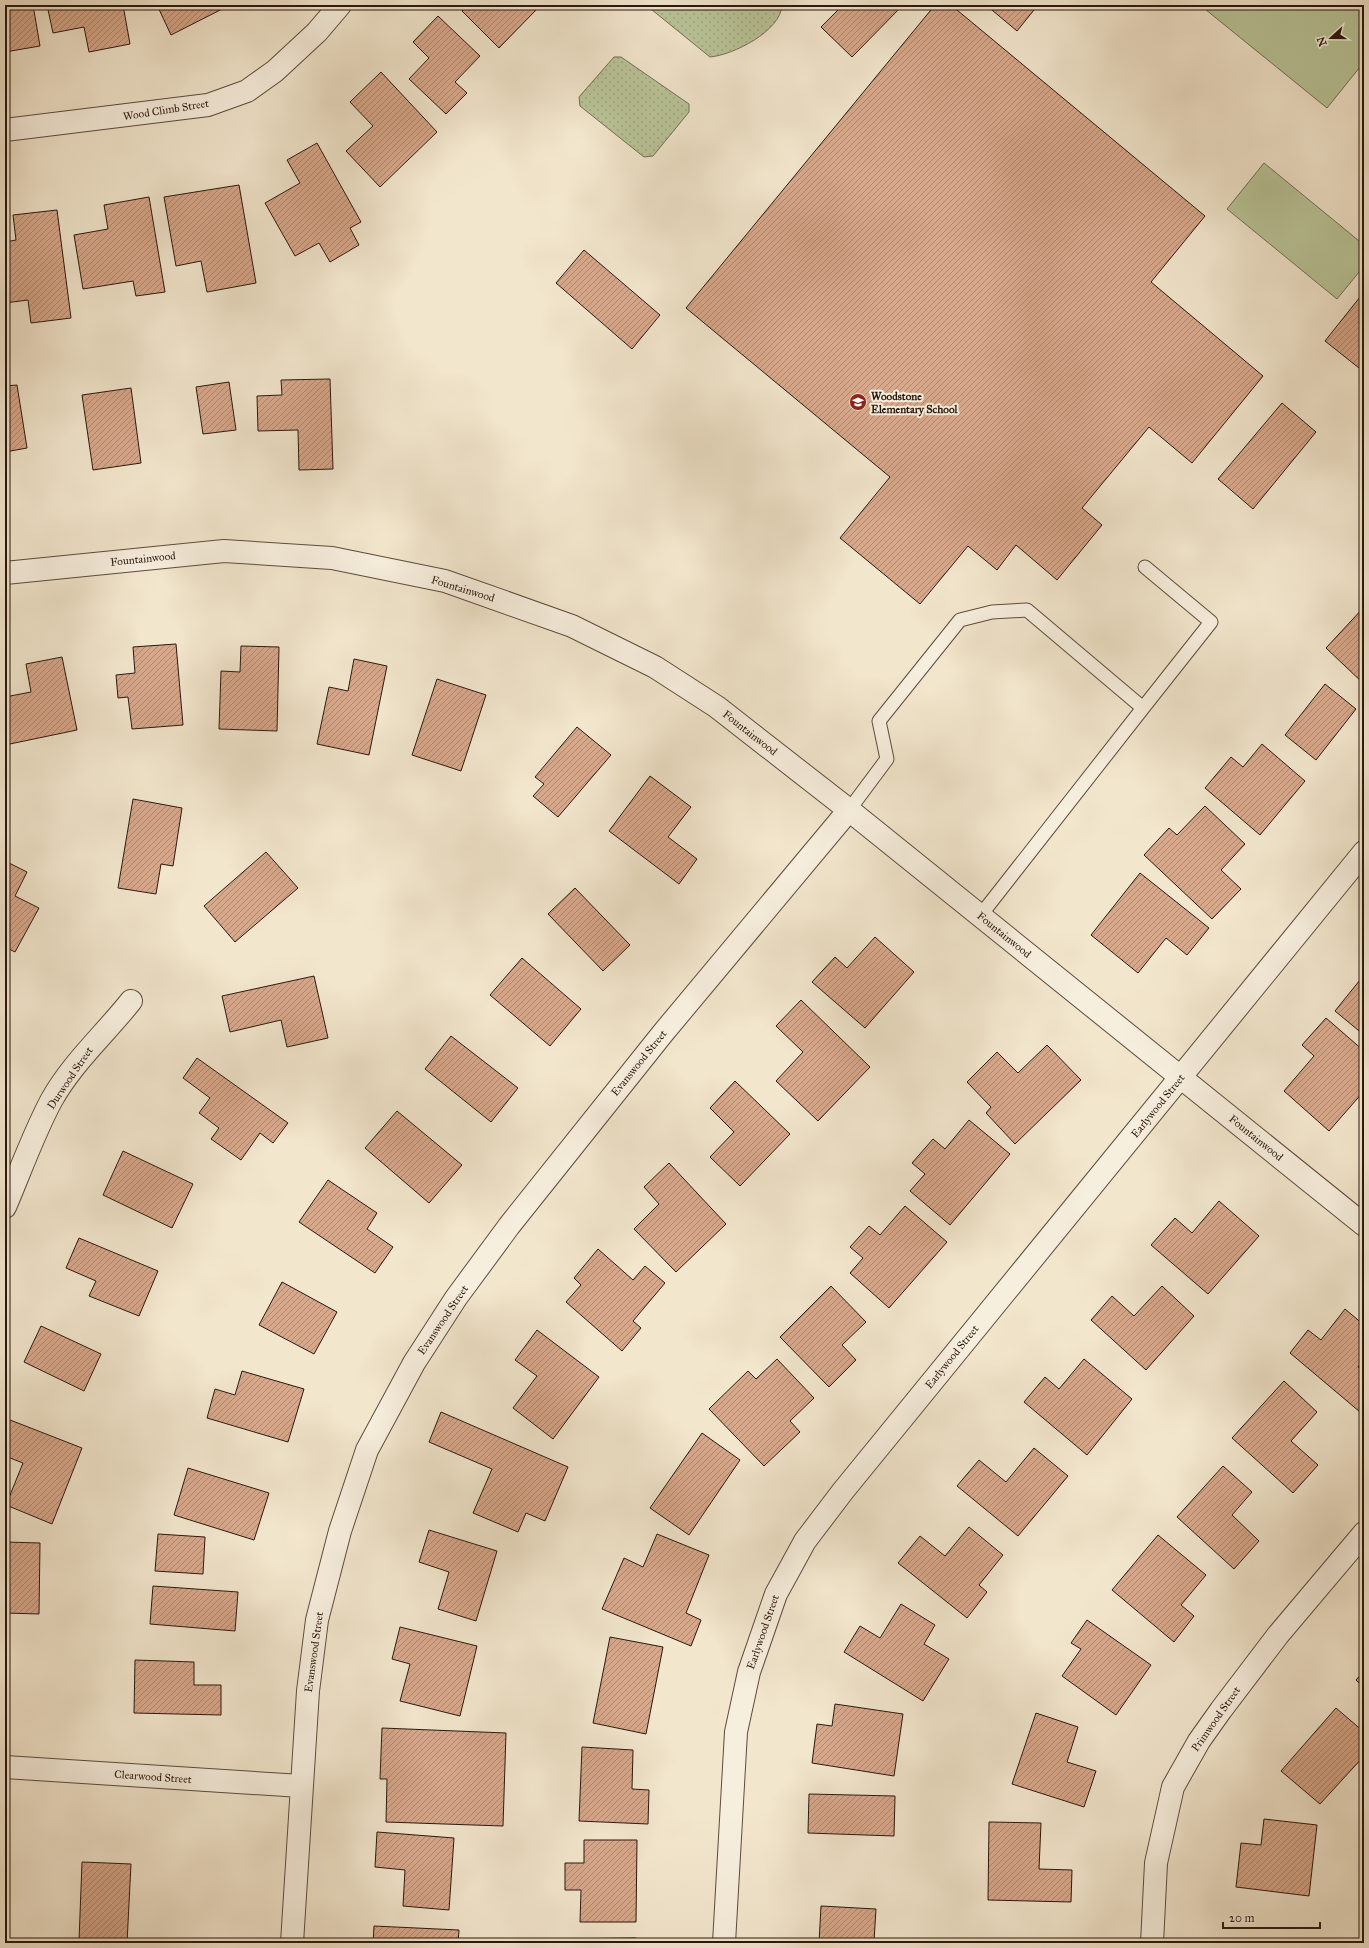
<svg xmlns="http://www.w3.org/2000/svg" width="1369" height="1948" font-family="'IM FELL Great Primer',serif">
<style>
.grass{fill:#b9c599;stroke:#726e54}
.park{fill:url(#park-dots);stroke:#726e54}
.building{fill:url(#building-hatch);stroke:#2b170f}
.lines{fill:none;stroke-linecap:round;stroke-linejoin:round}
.service-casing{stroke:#5d4b3e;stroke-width:15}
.minor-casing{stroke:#5d4b3e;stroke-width:24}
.tertiary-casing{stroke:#5d4b3e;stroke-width:24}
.service{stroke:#f7efde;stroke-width:13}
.minor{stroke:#f7efde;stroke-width:22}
.tertiary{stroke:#f7efde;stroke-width:22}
.labels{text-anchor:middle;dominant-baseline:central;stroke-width:4;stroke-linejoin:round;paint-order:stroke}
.street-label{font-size:11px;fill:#2b170f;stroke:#f7efde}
.poi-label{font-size:11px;font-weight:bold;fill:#2b170f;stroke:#f7efde;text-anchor:start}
</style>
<defs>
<pattern id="park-dots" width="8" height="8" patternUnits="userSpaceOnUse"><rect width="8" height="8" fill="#b9c599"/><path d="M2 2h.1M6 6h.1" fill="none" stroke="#9fa883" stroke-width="1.8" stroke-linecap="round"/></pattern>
<pattern id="building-hatch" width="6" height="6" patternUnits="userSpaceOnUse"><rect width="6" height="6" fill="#d8a88b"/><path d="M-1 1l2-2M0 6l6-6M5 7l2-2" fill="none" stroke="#af8870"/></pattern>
</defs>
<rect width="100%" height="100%" fill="#f2e6cd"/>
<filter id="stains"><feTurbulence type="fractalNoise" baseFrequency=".005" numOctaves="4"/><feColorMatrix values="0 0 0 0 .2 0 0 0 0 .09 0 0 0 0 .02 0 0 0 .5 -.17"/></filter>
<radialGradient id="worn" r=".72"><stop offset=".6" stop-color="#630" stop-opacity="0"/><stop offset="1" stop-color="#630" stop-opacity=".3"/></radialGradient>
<path class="grass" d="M1200,5h164v57l-37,46z
M1264,163l100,82v21l-27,33 -110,-90z"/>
<path class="park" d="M646,5h136c-1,26 -49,50 -72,52z
M614,57h7l68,47v8l-36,44 -9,1 -64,-51 -1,-9z"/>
<path class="building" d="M5,5h28l7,41 -35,6z
M47,5h76l7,39 -41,8 -5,-25 -31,6z
M157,5h73l-59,30z
M468,5h64l5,4 -38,39 -37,-37z
M843,5h60l-51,52 -31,-30z
M935,5h16l254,211 -54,66 112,94 -71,87 -43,-36 -67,81 20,17 -45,55 -41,-35 -19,25 -29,-24 -48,58 -80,-66 50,-61 -204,-169z
M986,5h52l-21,26z
M438,16l42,40 -25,26 12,11 -21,21 -37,-35 20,-21 -16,-16z
M381,72l56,60 -57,55 -34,-36 27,-25 -23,-24z
M317,143l44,79 -11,6 9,17 -29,17 -11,-19 -24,13 -30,-53 35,-20 -13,-23z
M239,185l17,98 -49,9 -6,-31 -25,5 -12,-69z
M149,197l16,95 -29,4 -3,-15 -50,8 -9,-54 34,-6 -4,-24z
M57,210l14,108 -40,5 -3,-23 -23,3v-61l11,-2 -3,-25z
M584,250l76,65 -28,34 -76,-66z
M1364,292v71l-5,5 -34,-27z
M330,379l3,90 -34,1 -1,-40 -40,1 -1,-35 25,-1 -1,-15z
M229,382l7,48 -33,4 -7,-47z
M17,385l10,63 -22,4v-66z
M131,388l10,75 -48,7 -11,-75z
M1282,403l34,29 -63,77 -35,-30z
M1364,607v77l-38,-36z
M176,644l7,81 -51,4 -4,-32 -10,1 -2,-23 19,-2 -2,-26z
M241,646l38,1 -2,84 -58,-2 2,-58 19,1z
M62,657l15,73 -72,15v-48l26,-5 -5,-28z
M354,659l33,7 -18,89 -52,-11 12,-57 19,4z
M437,679l49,16 -25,76 -49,-16z
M1325,684l31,25 -40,51 -31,-25z
M577,727l34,28 -53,62 -25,-21 11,-12 -9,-7z
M1262,744l43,37 -45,54 -55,-47 26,-31 12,10z
M650,776l41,31 -23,30 29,22 -18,25 -70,-53z
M133,799l49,9 -9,58 -12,-2 -5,30 -38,-6z
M1205,806l40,38 -24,26 20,19 -29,30 -68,-64 25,-27 8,7z
M266,852l32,36 -63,54 -31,-36z
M5,861l22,11 -12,24 24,12 -24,44 -10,-5z
M1140,873l69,55 -22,27 -21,-17 -28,35 -47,-38z
M575,888l55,57 -27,26 -55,-57z
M875,937l39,35 -49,56 -53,-46 23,-25 12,11z
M522,958l59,51 -31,37 -60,-51z
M1364,975v60l-29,-24z
M314,976l14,62 -41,9 -6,-27 -51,12 -8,-36z
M801,1000l69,67 -52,54 -42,-40 27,-29 -27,-26z
M1326,1018l38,33v40l-35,40 -45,-40 30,-35 -12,-11z
M451,1036l67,52 -27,34 -66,-53z
M1047,1045l34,35 -66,64 -29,-31 5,-6 -24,-25 30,-30 21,21z
M197,1058l91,65 -15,20 -13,-10 -19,27 -30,-21 8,-11 -20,-15 11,-15 -27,-20z
M735,1081l55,53 -50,52 -30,-29 24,-25 -24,-24z
M397,1111l65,54 -33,38 -64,-55z
M969,1120l41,34 -60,71 -40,-34 15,-17 -13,-11 21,-24 12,10z
M123,1151l70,33 -21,44 -69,-33z
M669,1163l57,61 -50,48 -42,-43 25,-25 -15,-17z
M328,1180l49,33 -10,16 26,18 -18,26 -76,-51z
M1219,1201l40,35 -51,58 -57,-49 24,-27 17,15z
M905,1206l42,36 -58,66 -39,-35 13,-15 -13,-11 19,-21 11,9z
M79,1238l79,33 -19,45 -50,-20 7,-15 -30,-13z
M598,1249l35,31 12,-14 20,17 -32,38 8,7 -19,23 -56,-49 15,-17 -7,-7z
M282,1282l55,30 -23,42 -55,-29z
M831,1286l35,36 -24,23 14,15 -27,27 -49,-50z
M1162,1286l32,30 -48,54 -55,-50 21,-24 22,20z
M1345,1309l19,16v35l-6,7 6,5v35l-4,5 -70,-59 18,-23 13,10z
M41,1326l60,28 -17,37 -60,-29z
M537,1330l62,47 -46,62 -40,-31 24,-32 -22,-16z
M777,1359l37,39 -24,23 10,11 -36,34 -55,-57 39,-38 8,8z
M1084,1359l48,40 -45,56 -63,-53 21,-25 14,12z
M242,1371l62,18 -16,53 -81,-24 8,-29 20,6z
M1284,1381l33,31 -26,29 27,24 -25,28 -61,-55z
M441,1412l127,55 -23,54 -19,-8 -8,19 -45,-19 19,-44 -63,-27z
M5,1418l77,30 -30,76 -46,-19 17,-42 -18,-7z
M702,1433l38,27 -51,75 -39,-27z
M1034,1448l34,28 -50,60 -61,-50 22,-26 27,22z
M1223,1466l29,26 -20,23 27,26 -25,28 -57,-52z
M188,1468l81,25 -15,47 -80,-25z
M969,1527l34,28 -24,30 8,7 -20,26 -69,-55 22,-27 25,20z
M429,1530l68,21 -21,70 -38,-12 11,-37 -30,-10z
M158,1534l47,3 -2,37 -48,-3z
M657,1534l52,21 -23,58 15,7 -10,26 -89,-37 22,-51 19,9z
M1158,1535l48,40 -25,30 13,11 -20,26 -62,-52z
M5,1542l35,1 -1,71 -34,-1z
M153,1586l85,6 -3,39 -85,-7z
M901,1604l34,21 -11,19 25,15 -26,42 -79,-49 16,-26 20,12z
M1087,1620l64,45 -35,50 -54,-39 19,-27 -10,-6z
M400,1627l77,19 -17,70 -60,-15 10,-37 -18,-5z
M610,1637l53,10 -17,87 -53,-11z
M135,1660l59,2v23h27v30l-87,-2z
M1364,1671v17l-8,-8z
M835,1704l68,10 -9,62 -82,-13 5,-39 15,2z
M1336,1708l28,24v24l-44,48 -39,-33z
M1036,1713l42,14 -11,35 29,9 -12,36 -72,-23z
M382,1728l124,5 -3,93 -117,-4 1,-43h-7z
M582,1747l51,3 -1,39 17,1 -1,34 -69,-3z
M809,1794l86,2 -1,40 -86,-3z
M1264,1819l53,6 -8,71 -73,-9 5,-44 20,2z
M989,1822l52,1 -2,46 33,1 -1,32 -83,-2z
M377,1832l77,6 -5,72 -46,-4 2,-36 -30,-3z
M584,1840h53l-1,82h-56l1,-32h-16v-27h19z
M82,1862l49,2 -4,79 -48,-2z
M821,1906l55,3 -2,32 16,2h-71z
M374,1926l85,4 -1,13h-85z
M636,1938v5h-78v-4z
M1309,1941v2h-53v-1z"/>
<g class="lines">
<g class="service-casing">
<path id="service" d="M1143,708l68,-86 -66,-55
M849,810l38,-51 -8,-38 81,-101 32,-8 35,-2 116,98 -163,208"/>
</g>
<g class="minor-casing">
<path id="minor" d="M5,130l203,-25 39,-14 28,-20 42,-39 23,-27
M5,1207c15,-35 28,-72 46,-106 21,-38 53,-66 80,-100
M5,1767l296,19
M292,1943l16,-252 9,-71 23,-89 27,-81 47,-87 42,-65 53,-72 154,-193 186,-223
M724,1943l12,-211 13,-60 27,-78 29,-53 38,-50 521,-639
M1152,1943l4,-80 17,-76 26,-46 22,-31 57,-75 86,-102"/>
</g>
<g class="tertiary-casing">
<path id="tertiary" d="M5,573l219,-22 108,7 113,23 127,45 83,41 62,40 132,103 515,415"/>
</g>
<use href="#service" class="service"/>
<use href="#minor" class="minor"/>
<use href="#tertiary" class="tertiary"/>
</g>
<defs>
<g id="school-disc" transform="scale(0.9)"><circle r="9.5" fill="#8f2418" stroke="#f7efde"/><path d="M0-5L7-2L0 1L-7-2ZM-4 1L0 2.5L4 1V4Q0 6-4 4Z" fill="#fff"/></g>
</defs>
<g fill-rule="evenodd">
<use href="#school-disc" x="858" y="402"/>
</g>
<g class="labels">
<g class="street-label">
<text transform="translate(166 110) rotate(-9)">Wood Climb Street</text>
<text transform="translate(143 559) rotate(-6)">Fountainwood</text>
<text transform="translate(463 589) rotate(17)">Fountainwood</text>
<text transform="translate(750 733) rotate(38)">Fountainwood</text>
<text transform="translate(1004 935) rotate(39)">Fountainwood</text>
<text transform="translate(639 1063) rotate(-51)">Evanswood Street</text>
<text transform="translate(70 1078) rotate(-56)">Durwood Street</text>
<text transform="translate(1158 1106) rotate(-51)">Earlywood Street</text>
<text transform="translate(1256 1138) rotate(39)">Fountainwood</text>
<text transform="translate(443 1320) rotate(-56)">Evanswood Street</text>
<text transform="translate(952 1357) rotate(-51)">Earlywood Street</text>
<text transform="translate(763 1632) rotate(-71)">Earlywood Street</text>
<text transform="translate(314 1652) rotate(-82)">Evanswood Street</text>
<text transform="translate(1216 1719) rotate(-55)">Primwood Street</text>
<text transform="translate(153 1777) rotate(4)">Clearwood Street</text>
</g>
<g class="poi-label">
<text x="871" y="396">Woodstone<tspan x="871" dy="13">Elementary School</tspan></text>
</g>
</g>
<rect width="1369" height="1948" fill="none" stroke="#f2e6cd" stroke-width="20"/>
<rect x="6" y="6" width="1357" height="1936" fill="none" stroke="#2b170f" stroke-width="2"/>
<rect x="10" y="10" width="1349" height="1928" fill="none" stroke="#2b170f"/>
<g transform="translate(1331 38) rotate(249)" stroke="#f7efde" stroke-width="3" paint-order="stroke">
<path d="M0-3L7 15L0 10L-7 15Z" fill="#2b170f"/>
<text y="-6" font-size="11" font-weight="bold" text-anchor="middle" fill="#2b170f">N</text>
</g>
<path d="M1223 1922v6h97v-6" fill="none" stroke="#2b170f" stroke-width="2"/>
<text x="1229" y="1922" font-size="12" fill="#2b170f" stroke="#f7efde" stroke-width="3" paint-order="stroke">20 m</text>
<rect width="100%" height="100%" filter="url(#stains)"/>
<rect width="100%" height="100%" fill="url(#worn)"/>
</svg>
